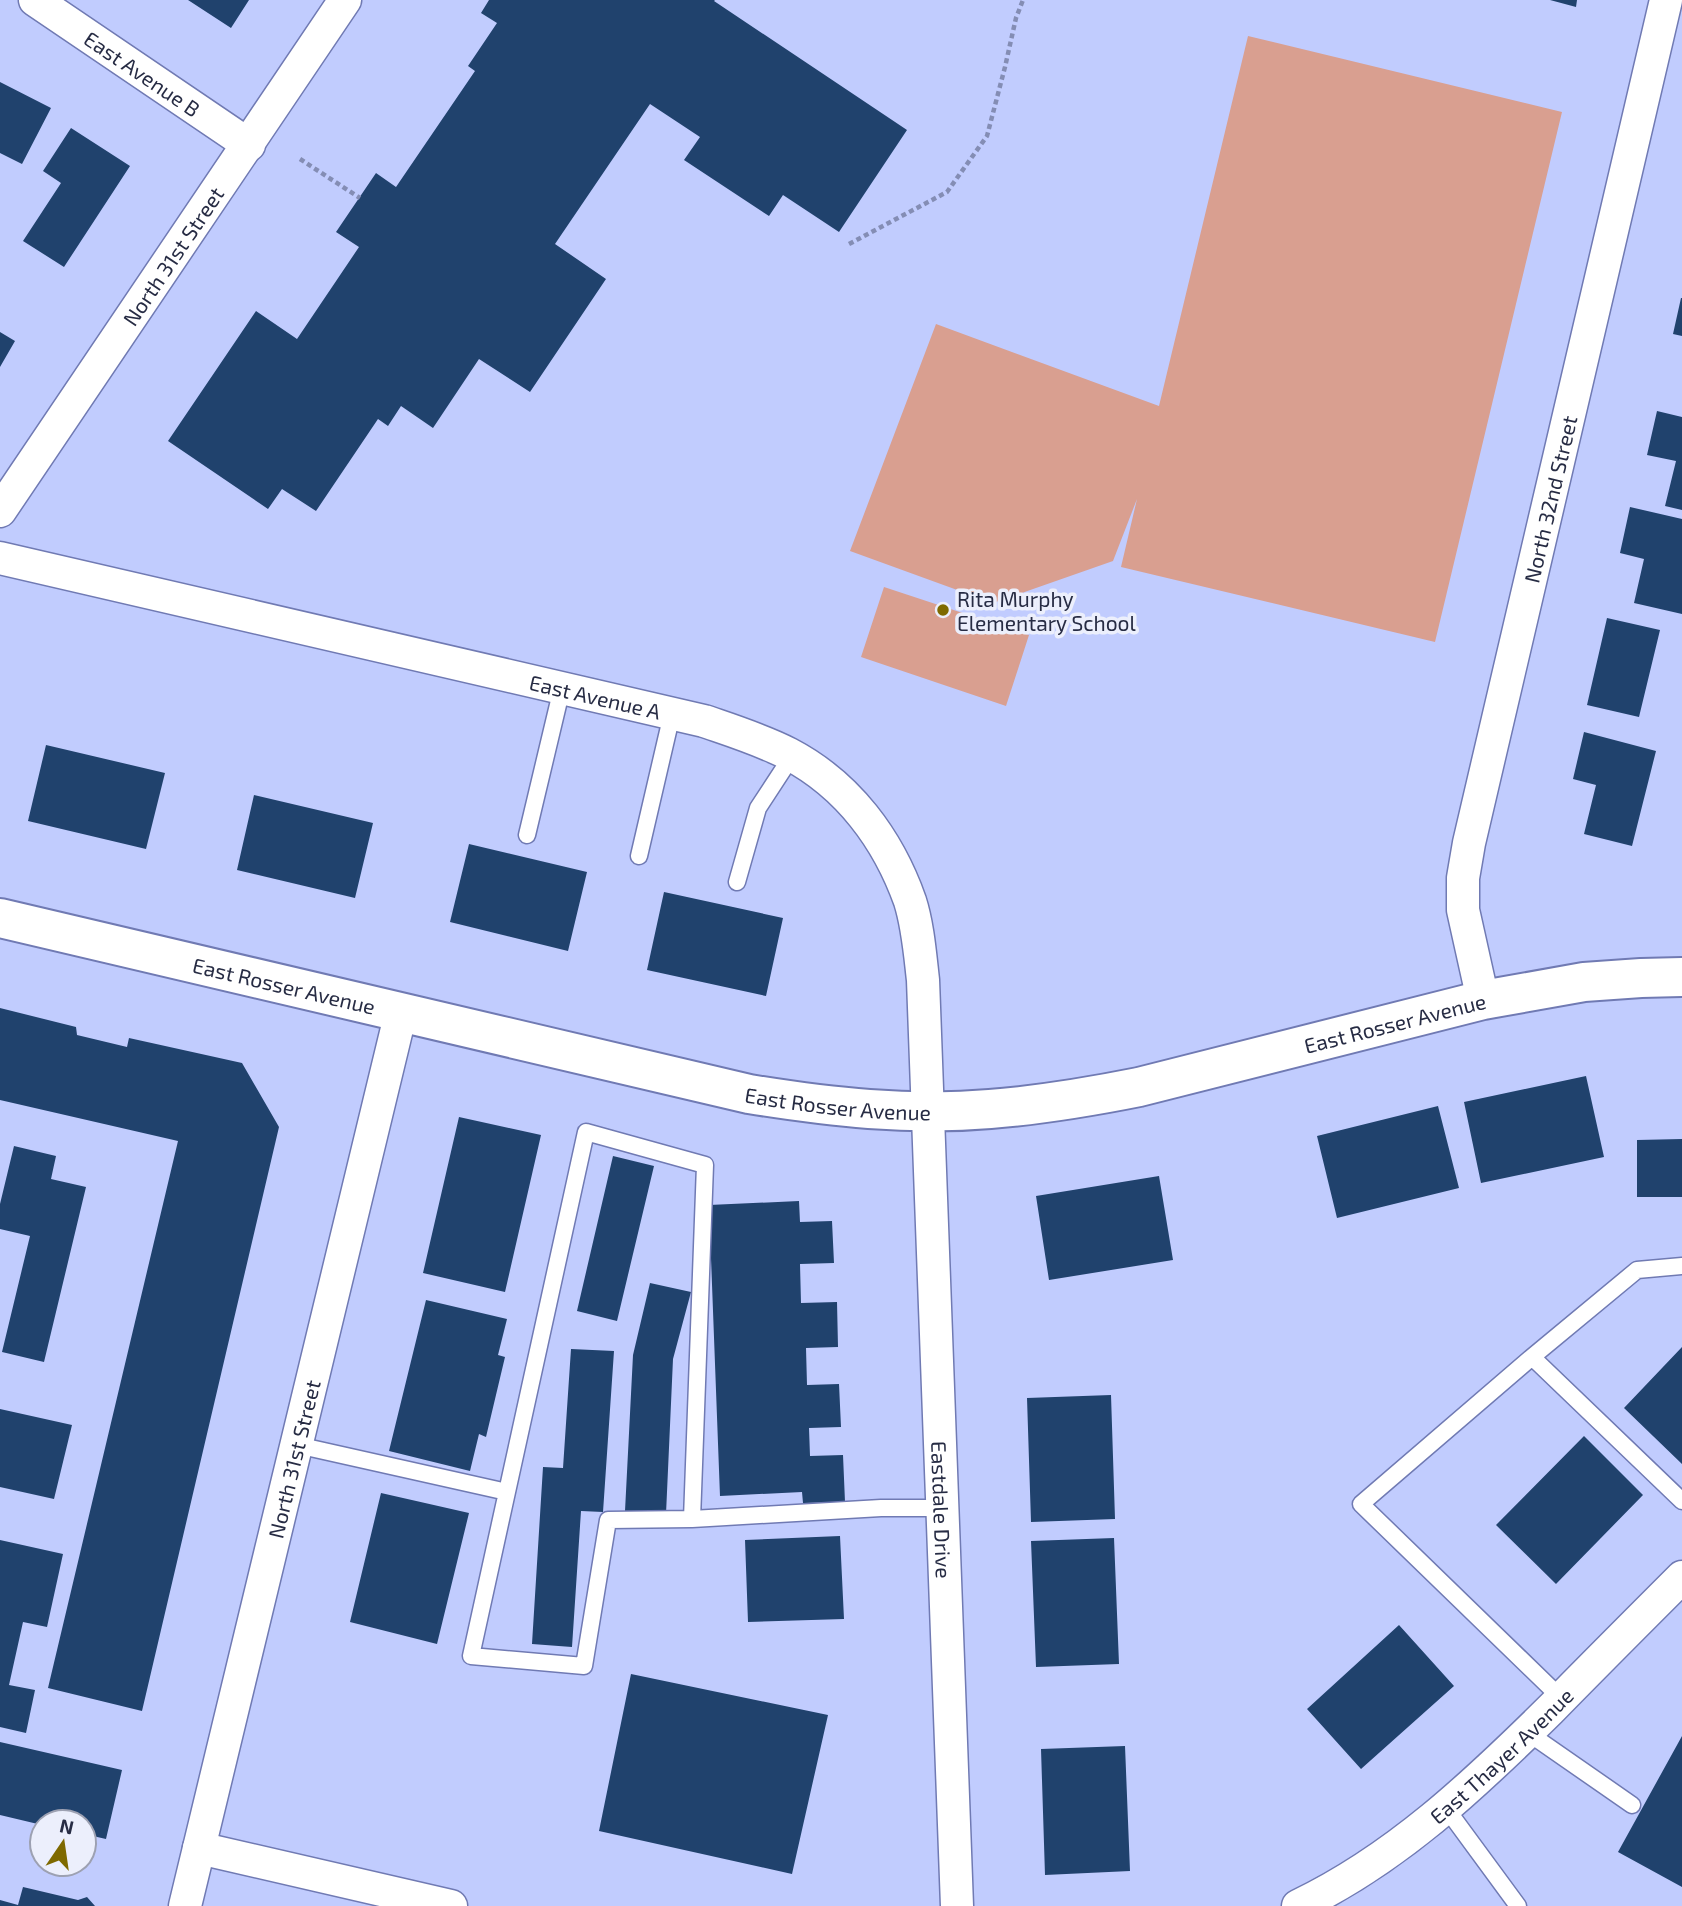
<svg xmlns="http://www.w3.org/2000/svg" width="1682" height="1906" font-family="'Exo 2',sans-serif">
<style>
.green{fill:#d99f90}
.building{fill:#20426d}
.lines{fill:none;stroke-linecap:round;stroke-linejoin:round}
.service-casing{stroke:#707ab3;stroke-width:19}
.minor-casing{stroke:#707ab3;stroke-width:35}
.tertiary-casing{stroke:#707ab3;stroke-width:42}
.path{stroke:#848db4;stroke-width:4.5;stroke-dasharray:5 3.5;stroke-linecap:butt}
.service{stroke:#fff;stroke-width:16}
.minor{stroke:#fff;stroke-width:32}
.tertiary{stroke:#fff;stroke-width:38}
.poi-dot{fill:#7e6900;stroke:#eceffc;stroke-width:2.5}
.labels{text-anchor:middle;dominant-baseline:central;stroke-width:7;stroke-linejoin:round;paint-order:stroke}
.street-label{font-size:21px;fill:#272c44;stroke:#eceffc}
.poi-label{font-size:21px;fill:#272c44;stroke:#eceffc;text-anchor:start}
</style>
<rect width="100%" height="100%" fill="#c1ccfe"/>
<path class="green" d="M1248,36l314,76 -127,530 -314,-75 16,-68 -24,62 -120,42 -143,-52 86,-227 223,82z
M884,587l145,48 -23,71 -145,-49z"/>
<path class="building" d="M188,0h61l-18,28z
M489,0h226l-1,1 193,129 -68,102 -56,-37 -14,21 -85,-56 16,-23 -50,-33 -95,140 51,35 -76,113 -51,-33 -46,69 -32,-22 -13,20 -10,-7 -62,92 -34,-22 -14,20 -100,-68 88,-130 41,28 62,-92 -23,-15 40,-59 20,14 79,-116 -7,-5 29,-43 -16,-10z
M1550,0h27l-1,7z
M0,82l51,26 -29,56 -22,-11z
M71,128l59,38 -66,101 -41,-26 38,-58 -18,-12z
M1681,298h1v38l-9,-2z
M0,332l15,9 -15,26z
M1657,411l25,6v93l-17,-4 11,-45 -29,-6z
M1630,507l52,12v95l-48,-11 10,-44 -24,-6z
M1607,618l53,12 -21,87 -52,-12z
M1584,732l72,19 -24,95 -48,-12 12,-49 -23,-6z
M46,745l119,28 -19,76 -118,-28z
M254,795l119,28 -18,75 -118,-28z
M469,844l118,28 -19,79 -118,-29z
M664,892l119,26 -17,78 -119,-26z
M0,1008l76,19 1,8 50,12 2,-9 113,25 37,64 -137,584 -94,-23 130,-547 -178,-41z
M1586,1076l18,81 -123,26 -17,-81z
M1438,1106l21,82 -122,30 -20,-82z
M459,1117l82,18 -36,157 -82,-19z
M1682,1139v58h-45v-57z
M14,1146l42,10 -5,23 35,8 -42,175 -42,-10 28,-116 -30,-7v-25z
M613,1156l41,10 -37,155 -40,-10z
M1159,1176l14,84 -124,20 -13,-84z
M799,1201l1,21 32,-1 2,42 -34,1 1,39 36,-1 1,45 -32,1 1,37 32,-1 2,43 -32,1 1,28 33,-1 2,47 -42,1 -1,-11 -82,4 -11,-291z
M650,1283l41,9 -18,67 -7,155 -41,-3 8,-156z
M426,1300l81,19 -9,36 7,2 -19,80 -7,-3 -9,37 -81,-20z
M1682,1347v117l-58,-56z
M571,1349l43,2 -11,161 -22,-1 -9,136 -40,-3 11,-177 20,1z
M1111,1395l4,124 -84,3 -4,-124z
M0,1409l72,16 -18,74 -54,-12z
M1584,1436l59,59 -87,89 -60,-59z
M381,1493l88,20 -32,131 -87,-22z
M840,1536l4,83 -96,3 -3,-82z
M1114,1538l5,126 -83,3 -5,-126z
M0,1540l63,14 -16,73 -24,-5 -14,63 26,5 -9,43 -26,-6z
M1399,1625l55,61 -93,83 -54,-60z
M631,1674l197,41 -36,159 -193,-43z
M1682,1736v151l-64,-35z
M0,1742l122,28 -16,69 -22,-5v-12h-42v3l-42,-10z
M1125,1746l5,125 -85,4 -4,-126z
M23,1887l55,13 9,-3 8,9h-95v-6l18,5z"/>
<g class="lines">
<g class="service-casing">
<path id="service" d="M527,835l35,-147
M639,856l33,-142
M737,882l21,-74 34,-52
M1532,1357l150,144
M297,1445l210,47
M692,1519l-84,1 -24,146 -113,-10 115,-524 119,33 -13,354 189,-11h62
M1561,1698l-200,-194 171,-147 105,-87 45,-4
M1527,1732l105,73
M1446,1808l72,98"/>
</g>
<g class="minor-casing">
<g id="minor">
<path id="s1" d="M35,0l214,145"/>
<path id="s2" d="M0,511l345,-511"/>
<path id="s3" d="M0,558l704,163c29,10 58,19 85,33 59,31 99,85 121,147 8,25 10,53 13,79l34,926"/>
<path id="s4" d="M1483,1000l-20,-90v-32l6,-35 197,-843"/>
<path d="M199,1848l252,58"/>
<path id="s5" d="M185,1906l216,-894"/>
<path id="s6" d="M1298,1906c98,-47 176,-121 252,-196 44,-45 88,-89 132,-133"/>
</g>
</g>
<g class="tertiary-casing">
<g id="tertiary">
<path id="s7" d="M0,918l749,176c80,13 160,22 241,15 50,-4 99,-12 149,-22l344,-87 101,-18 57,-4 41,-1"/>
</g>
</g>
<path class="path" d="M300,159l60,39
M849,244l98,-52 40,-56 18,-69 11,-49 7,-18"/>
<use href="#service" class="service"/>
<use href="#minor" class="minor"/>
<use href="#tertiary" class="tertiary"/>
</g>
<circle class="poi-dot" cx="943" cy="610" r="7"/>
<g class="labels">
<g class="street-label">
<text stroke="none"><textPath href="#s1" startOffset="130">East Avenue B</textPath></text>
<text stroke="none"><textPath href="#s2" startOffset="308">North 31st Street</textPath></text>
<text stroke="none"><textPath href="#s4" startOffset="513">North 32nd Street</textPath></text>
<text stroke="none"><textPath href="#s3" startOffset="611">East Avenue A</textPath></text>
<text stroke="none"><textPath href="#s7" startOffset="292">East Rosser Avenue</textPath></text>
<text stroke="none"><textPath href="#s7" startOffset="1426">East Rosser Avenue</textPath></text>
<text stroke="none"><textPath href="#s7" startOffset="859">East Rosser Avenue</textPath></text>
<text stroke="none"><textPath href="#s5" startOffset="460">North 31st Street</textPath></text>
<text stroke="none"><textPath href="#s3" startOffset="1619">Eastdale Drive</textPath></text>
<text stroke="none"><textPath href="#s6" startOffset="254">East Thayer Avenue</textPath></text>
</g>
<g class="poi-label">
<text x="957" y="598">Rita Murphy<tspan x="957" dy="24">Elementary School</tspan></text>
</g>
</g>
<g transform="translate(63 1843) rotate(13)"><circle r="33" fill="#eceffc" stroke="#9da1b2" stroke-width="2"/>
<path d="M0-5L12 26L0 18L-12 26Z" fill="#7e6900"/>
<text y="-10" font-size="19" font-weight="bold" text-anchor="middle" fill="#272c44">N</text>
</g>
</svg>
